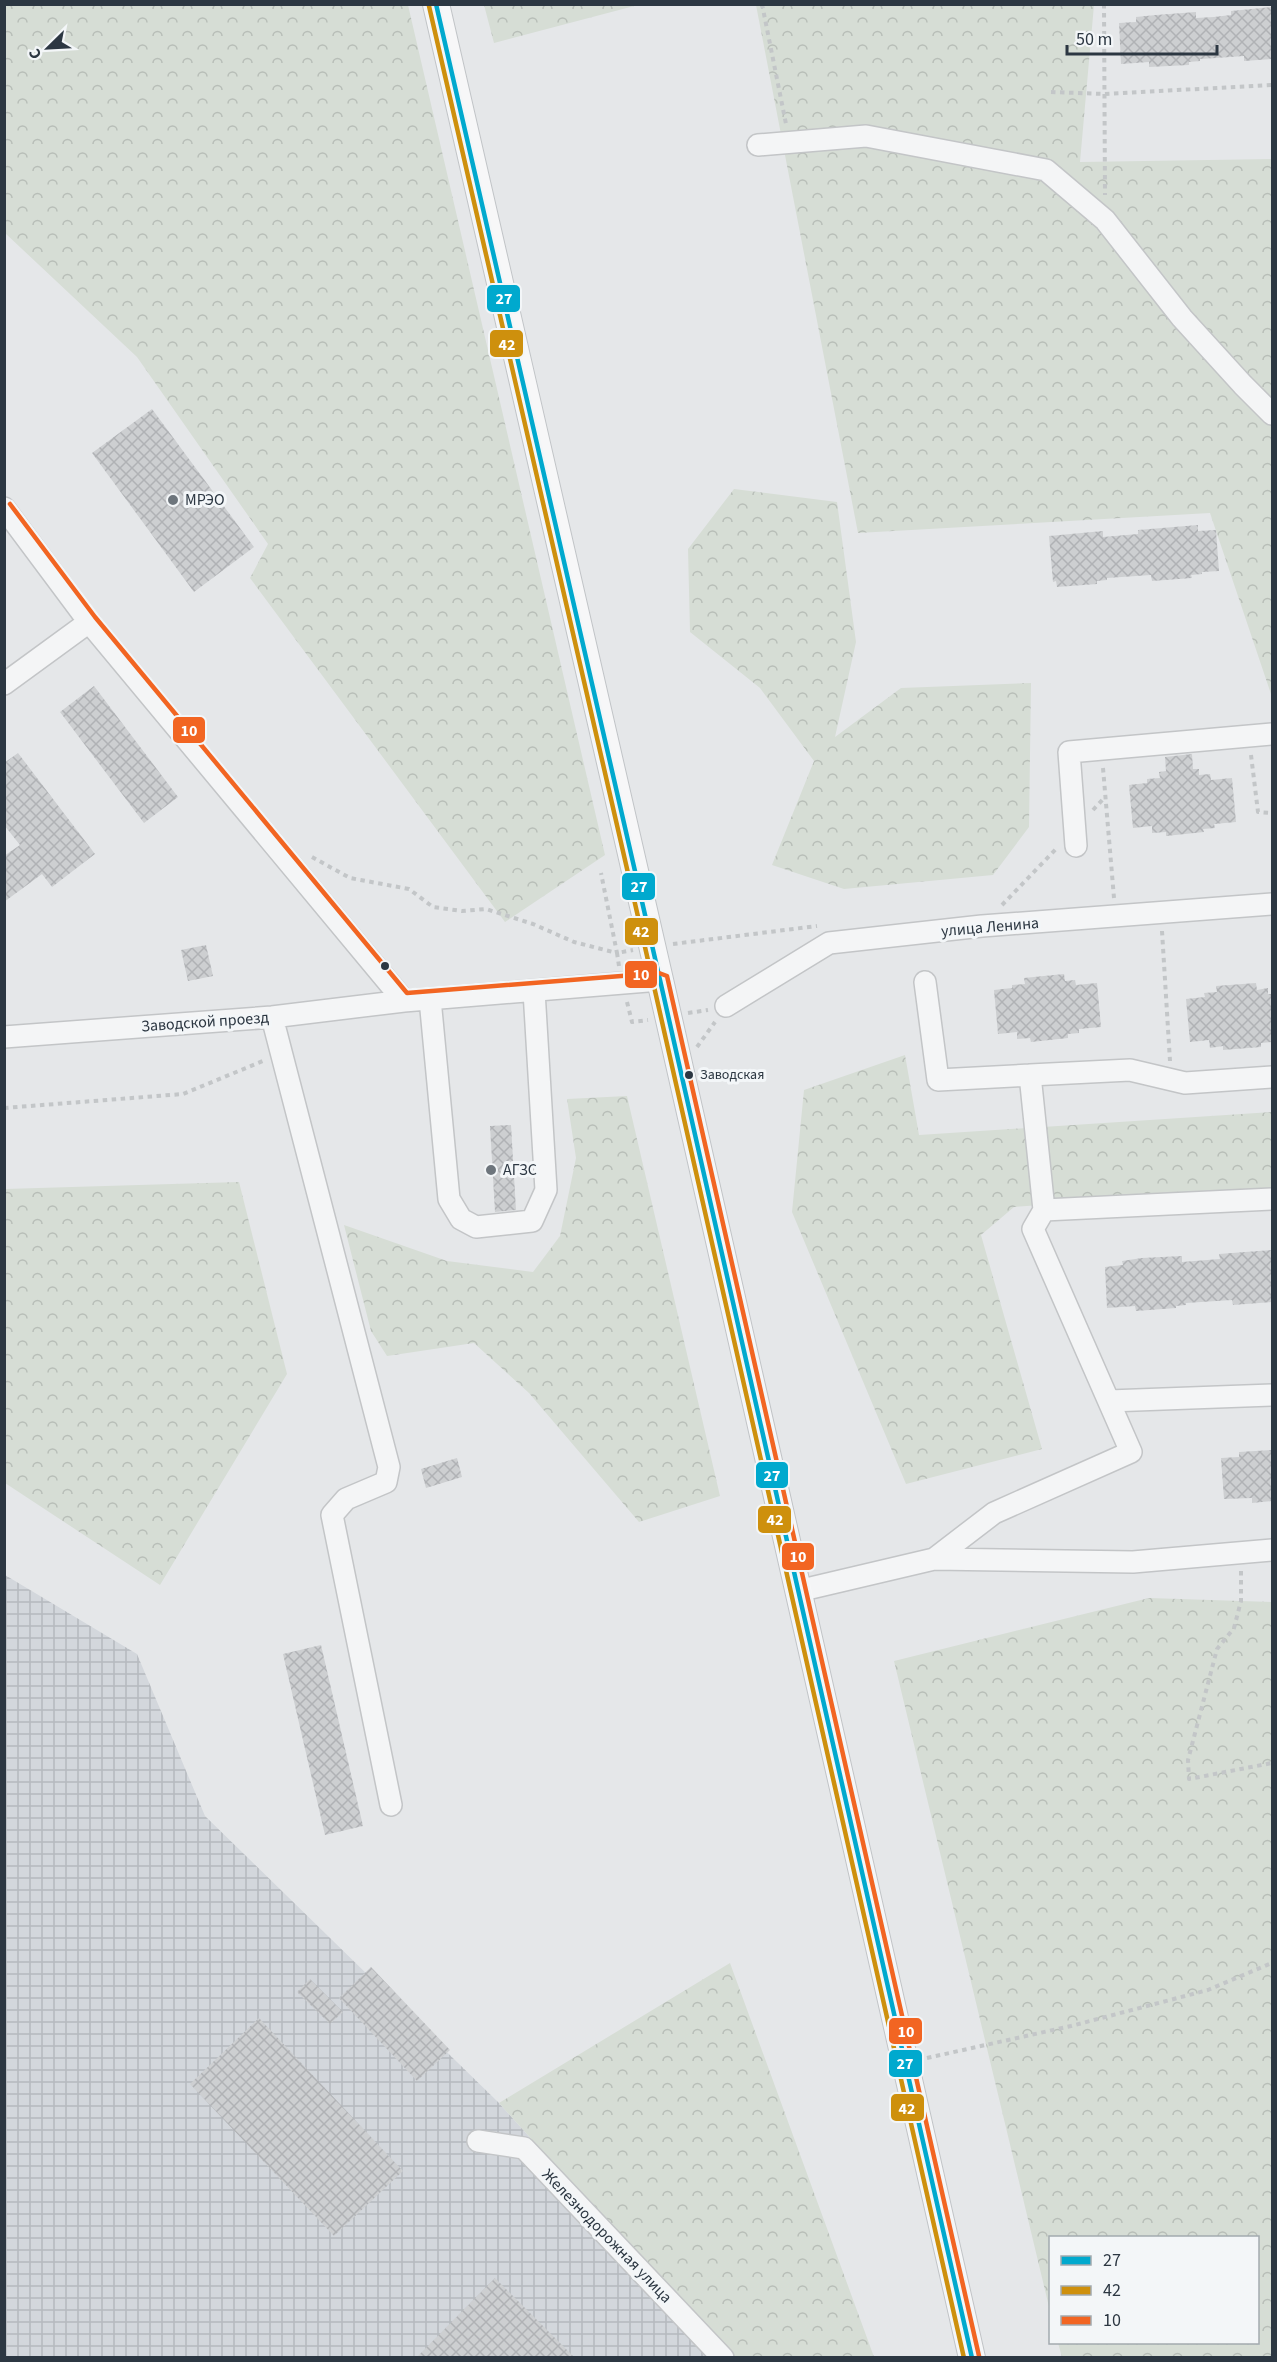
<svg xmlns="http://www.w3.org/2000/svg" width="1277" height="2362" font-family="'Source Sans 3',sans-serif">
<style>
.industrial{fill:url(#industrial-grid)}
.forest{fill:url(#forest-crowns)}
.building{fill:url(#building-cross-hatch)}
.lines{fill:none;stroke-linecap:round;stroke-linejoin:round}
.minor-casing{stroke:#c3c5c7;stroke-width:24}
.major-casing{stroke:#c1c4c7;stroke-width:28}
.path{stroke:#c3c6c8;stroke-width:4;stroke-dasharray:4.5 4.5;stroke-linecap:butt}
.minor{stroke:#f4f5f6;stroke-width:21}
.major{stroke:#f7f7f8;stroke-width:26}
.bus-1-casing{stroke:#f3f6f8;stroke-width:9}
.bus-2-casing{stroke:#f3f6f8;stroke-width:9}
.bus-3-casing{stroke:#f3f6f8;stroke-width:9}
.bus-1{stroke:#00a9ce;stroke-width:4.5}
.bus-2{stroke:#ce900d;stroke-width:4.5}
.bus-3{stroke:#f26522;stroke-width:4.5}
.poi-dot{fill:#6d757c;stroke:#f3f6f8;stroke-width:2}
.bus-dot{fill:#2c3742;stroke:#f3f6f8;stroke-width:2}
.labels{text-anchor:middle;dominant-baseline:central;stroke-width:6;stroke-linejoin:round;paint-order:stroke}
.bus-label{font-size:14px;fill:#2c3742;stroke:#f3f6f8;text-anchor:start}
.poi-label{font-size:16px;fill:#2c3742;stroke:#f3f6f8;text-anchor:start}
.street-label{font-size:16px;fill:#2c3742;stroke:#f3f6f8}
.line-badge{stroke:#f3f6f8;stroke-width:2}
.badge-label{font-size:16px;text-anchor:middle;font-weight:bold;fill:#fff}
</style>
<defs>
<pattern id="industrial-grid" width="8" height="8" patternUnits="userSpaceOnUse" patternTransform="scale(1.5)"><rect width="8" height="8" fill="#d3d7dc"/><path d="M0 4h8M4 0v8" fill="none" stroke="#b5b9be"/></pattern>
<pattern id="forest-crowns" width="20" height="18" patternUnits="userSpaceOnUse" patternTransform="scale(1.5)"><rect width="20" height="18" fill="#d6ddd5"/><path d="M2 6a3 3 0 1 1 6 0M12 15a3 3 0 1 1 6 0" fill="none" stroke="#b8beb8"/></pattern>
<pattern id="building-cross-hatch" width="8" height="8" patternUnits="userSpaceOnUse" patternTransform="scale(1.5)"><rect width="8" height="8" fill="#cdcfd1"/><path d="M0 0l8 8M0 8l8-8" fill="none" stroke="#b0b2b5"/></pattern>
</defs>
<rect width="100%" height="100%" fill="#e5e7e9"/>
<path class="industrial" d="M5,1575l132,79 68,162 294,287 227,254 -721,1z"/>
<path class="forest" d="M4,5h404l197,850 -100,67 -255,-344 18,-34 -131,-187 -132,-124z
M484,5v-1l154,1 -144,38z
M756,5h338l-14,157 192,-3v538l-62,-184 -352,20z
M734,489l103,13 19,140 -21,95 66,-49 130,-5 -2,144 -36,48 -149,14 -72,-24 42,-104 -54,-73 -70,-56 -2,-83z
M905,1055l14,80 353,-23v77l-258,18 -33,28 61,214 -136,35 -114,-272 12,-122z
M627,1096l93,400 -81,26 -110,-129 -55,-50 -87,13 -16,-25 -27,-106 103,36 86,11 27,-36 16,-78 -9,-59z
M239,1182l48,192 -127,211 -155,-102v-294z
M1149,1598l123,4v755h-210l-4,-14 200,-1v-104h-208v73l-156,-650z
M730,1963l144,394h-147l-228,-254z"/>
<path class="building" d="M1272,7v52l-28,2v-5l-28,2 -16,1v2l-11,1v3l-40,2v-5l-28,2 -2,-41 17,-1v-5l20,-2 40,-3v6l18,-1 17,-2v-4z
M152,409l102,138 -60,45 -102,-139z
M1198,525v6l18,-1 3,41 -17,1v2l-11,1 1,3 -40,3 -1,-6 -44,3v2l-10,1v3l-40,3 -1,-6 -3,1 -4,-46 54,-5v6l35,-3v-4z
M94,686l84,111 -34,26 -84,-111z
M18,753l77,101 -43,33 -10,-13 -38,28v-46l16,-11 -16,-20v-62z
M1192,754l1,15h6v6l11,-1 1,6 21,-2 4,44 -22,2 1,4 -12,1 1,3 -38,4v-4l-14,1v-7l-19,2 -4,-43 18,-2v-4l13,-1 -1,-6 7,-1 -1,-14z
M206,945l7,31 -25,5 -7,-31z
M1064,974l1,7 10,-1 1,5 21,-2 4,44 -22,2v4l-11,1v4l-37,4 -1,-4 -13,1v-7l-19,2 -4,-44 18,-2v-3l13,-1 -1,-6z
M1256,983l1,7 11,-2v6h4v48l-11,1v4l-38,3v-4l-13,2 -1,-8 -19,2 -4,-43 19,-2 -1,-4 13,-1 -1,-6z
M511,1125l5,85 -21,2 -5,-86z
M1272,1250v52l-39,3 -1,-5 -46,3v2l-10,1v2l-40,3 -1,-5 -28,2 -2,-41 18,-2 -1,-4 20,-3 40,-2v6l38,-3 -1,-5z
M1272,1450v51l-20,2v-5l-28,1 -3,-41 18,-1v-5z
M457,1458l5,19 -36,11 -5,-19z
M321,1645l42,181 -38,9 -42,-181z
M371,1967l79,83 -33,31 -78,-83z
M310,1979l33,33 -13,12 -33,-32z
M259,2018l144,153 -69,65 -144,-152z
M495,2278l80,80h-159z"/>
<g class="lines">
<g class="minor-casing">
<path id="minor" d="M758,145l108,-9 180,34 59,50 77,98 61,67 29,29
M4,508l85,114 315,379
M4,684l85,-62
M1076,846l-7,-94 203,-18
M925,982l13,98 92,-5
M430,999l19,200 12,20 15,8 56,-6 14,-31 -12,-199
M726,1006l103,-63 153,-17 290,-22
M272,1017l117,450 -3,15 -40,17 -14,16 59,290
M4,1037l268,-20 132,-16 256,-21
M1044,1210l-14,-135 100,-5 55,13 87,-6
M1109,1401l163,-6
M934,1559l199,3 139,-12
M798,1591l136,-32 60,-46 137,-61 -98,-223 11,-19 228,-11
M478,2141l46,7 199,210"/>
</g>
<g class="major-casing">
<path id="major" d="M436,4l224,976 312,1378"/>
</g>
<path class="path" d="M762,4l24,120
M1104,4l1,191
M1051,92l53,2 168,-9
M1251,755l7,57 14,1
M1103,768l11,130
M1093,810l12,-13
M312,857l38,21 59,11 24,18 29,4 24,-2 47,15 41,18 43,11 -16,-80
M1002,905l55,-57
M1162,931l8,130
M673,944l144,-18
M619,966l-2,-13 16,-3
M627,1002l5,20 16,-2
M688,1013l20,-3
M697,1047l18,-25
M4,1108l179,-14 80,-33
M1241,1571v30l-7,27 -17,21 -29,111 1,19 83,-16
M927,2058l144,-32 137,-36 64,-27"/>
<use href="#minor" class="minor"/>
<use href="#major" class="major"/>
<g class="bus-1-casing">
<path id="bus-1" d="M436,4l224,976 312,1378"/>
</g>
<g class="bus-2-casing">
<path id="bus-2" d="M429,6l224,976 311,1376"/>
</g>
<g class="bus-3-casing">
<path id="bus-3" d="M10,504l85,113 312,376 252,-20 8,3 312,1380"/>
</g>
<use href="#bus-1" class="bus-1"/>
<use href="#bus-2" class="bus-2"/>
<use href="#bus-3" class="bus-3"/>
</g>
<g class="poi-dot">
<circle cx="173" cy="500" r="6"/>
<circle cx="491" cy="1170" r="6"/>
</g>
<g class="bus-dot">
<circle cx="385" cy="966" r="5"/>
<circle cx="689" cy="1075" r="5"/>
</g>
<g class="labels">
<g class="bus-label">
<text x="700" y="1075">Заводская</text>
</g>
<g class="poi-label">
<text x="185" y="500">МРЭО</text>
<text x="503" y="1170">АГЗС</text>
</g>
<g class="street-label">
<text transform="translate(990 927) rotate(-5)">улица Ленина</text>
<text transform="translate(205 1022) rotate(-4)">Заводской проезд</text>
<text transform="translate(607 2236) rotate(46)">Железнодорожная улица</text>
</g>
</g>
<g class="line-badge">
<rect x="486" y="284" width="35" height="29" rx="6" fill="#00a9ce"/>
<rect x="489" y="329" width="35" height="29" rx="6" fill="#ce900d"/>
<rect x="172" y="716" width="34" height="28" rx="6" fill="#f26522"/>
<rect x="621" y="872" width="35" height="29" rx="6" fill="#00a9ce"/>
<rect x="624" y="917" width="35" height="29" rx="6" fill="#ce900d"/>
<rect x="624" y="960" width="34" height="29" rx="6" fill="#f26522"/>
<rect x="755" y="1461" width="34" height="28" rx="6" fill="#00a9ce"/>
<rect x="757" y="1505" width="35" height="29" rx="6" fill="#ce900d"/>
<rect x="781" y="1542" width="34" height="29" rx="6" fill="#f26522"/>
<rect x="888" y="2017" width="35" height="28" rx="6" fill="#f26522"/>
<rect x="888" y="2049" width="35" height="29" rx="6" fill="#00a9ce"/>
<rect x="890" y="2093" width="35" height="29" rx="6" fill="#ce900d"/>
</g>
<g class="badge-label">
<text x="504" y="304">27</text>
<text x="507" y="350">42</text>
<text x="189" y="736">10</text>
<text x="639" y="892">27</text>
<text x="641" y="937">42</text>
<text x="641" y="980">10</text>
<text x="772" y="1481">27</text>
<text x="775" y="1525">42</text>
<text x="798" y="1562">10</text>
<text x="906" y="2037">10</text>
<text x="905" y="2069">27</text>
<text x="907" y="2114">42</text>
</g>
<rect width="1277" height="2362" fill="none" stroke="#2c3742" stroke-width="12"/>
<rect x="1049" y="2236" width="210" height="108" fill="#f3f6f8" stroke="#a3aaaf" stroke-width="1.5"/>
<rect x="1061" y="2256" width="30" height="9" fill="#00a9ce" stroke="#a3aaaf" stroke-width="1.5"/>
<text x="1103" y="2266" font-size="18" fill="#2c3742">27</text>
<rect x="1061" y="2286" width="30" height="9" fill="#ce900d" stroke="#a3aaaf" stroke-width="1.5"/>
<text x="1103" y="2296" font-size="18" fill="#2c3742">42</text>
<rect x="1061" y="2316" width="30" height="9" fill="#f26522" stroke="#a3aaaf" stroke-width="1.5"/>
<text x="1103" y="2326" font-size="18" fill="#2c3742">10</text>
<g transform="translate(48 48) rotate(246)" stroke="#f3f6f8" stroke-width="4.5" paint-order="stroke">
<path d="M0-4.5L10 22L0 15L-10 22Z" fill="#2c3742"/>
<text y="-9" font-size="16" font-weight="bold" text-anchor="middle" fill="#2c3742">С</text>
</g>
<path d="M1067 45v9h150v-9" fill="none" stroke="#2c3742" stroke-width="3"/>
<text x="1076" y="45" font-size="18" fill="#2c3742" stroke="#f3f6f8" stroke-width="4.5" paint-order="stroke">50 m</text>
</svg>
